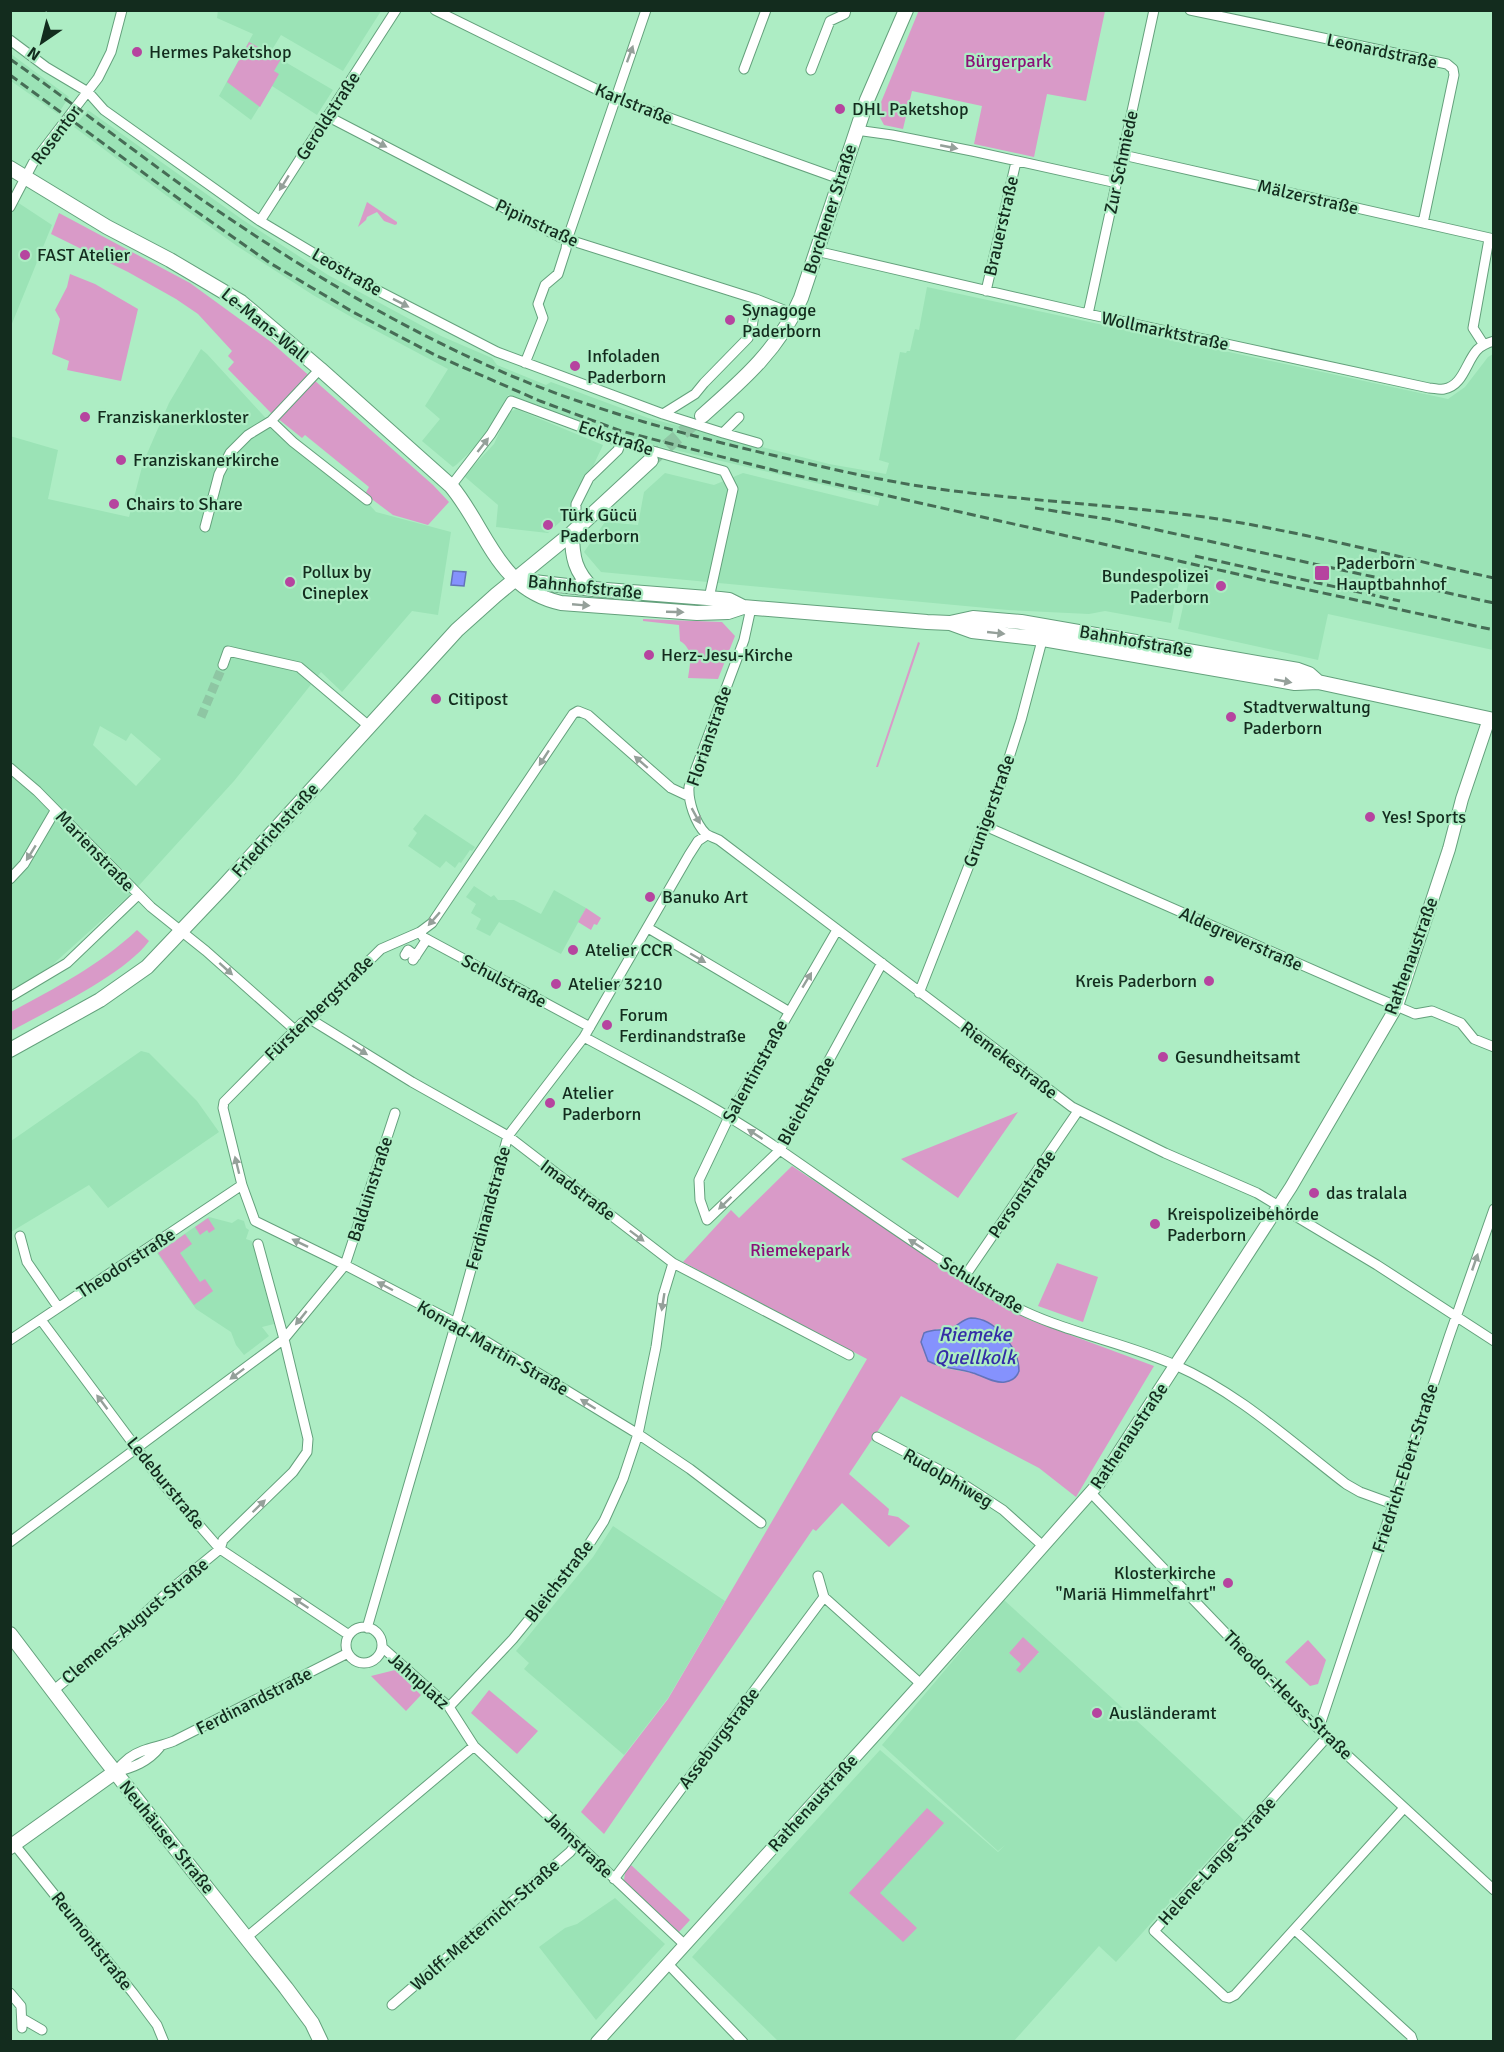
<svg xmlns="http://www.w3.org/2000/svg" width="1504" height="2052" font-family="Signika,sans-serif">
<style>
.built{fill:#9be3b6;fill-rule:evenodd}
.green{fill:#d99ac8;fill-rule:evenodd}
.water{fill:#8592fd;stroke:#6373ba;stroke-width:1.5}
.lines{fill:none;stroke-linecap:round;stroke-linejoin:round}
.minor-tunnel{stroke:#8ec6a3;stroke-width:9;stroke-dasharray:9 4.5;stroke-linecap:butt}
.secondary-tunnel{stroke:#8ec6a3;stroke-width:14;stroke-dasharray:14 7;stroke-linecap:butt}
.minor-casing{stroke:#64a17c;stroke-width:11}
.tertiary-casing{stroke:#64a17c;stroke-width:14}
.secondary-casing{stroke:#64a17c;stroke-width:16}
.minor{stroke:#fff;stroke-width:9}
.tertiary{stroke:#fff;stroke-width:12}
.secondary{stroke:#fff;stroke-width:14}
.rail{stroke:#466c55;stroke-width:3;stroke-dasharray:9 4.5;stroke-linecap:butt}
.oneway{fill:#95a09a}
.poi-dot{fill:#b6449f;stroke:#adedc4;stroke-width:2}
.labels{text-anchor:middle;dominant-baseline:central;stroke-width:4.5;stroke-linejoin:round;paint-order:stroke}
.street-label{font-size:18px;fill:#132c1e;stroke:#adedc4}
.poi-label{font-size:18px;fill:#132c1e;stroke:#adedc4;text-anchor:start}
.park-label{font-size:18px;fill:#8c0f78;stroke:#adedc4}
.water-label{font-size:20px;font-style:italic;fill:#342ca6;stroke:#adedc4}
</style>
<rect width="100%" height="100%" fill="#adedc4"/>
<path class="built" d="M218,10l163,1 -38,60 -62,-36 -11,18 63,37 -16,25 -45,-29 -21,34 -32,-24 34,-62 -36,-16z
M11,54l58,43 -11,17 -47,-33z
M88,110l155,110 85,55 113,61 51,22 5,7 49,20 5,-3 97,36 181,46 57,10 3,-11 -10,-3 21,-108 6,1 1,-2h3l5,-22 4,1 8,-43 521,112 17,-12 23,-30 5,-3v296l-165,-36 -10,46 -140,-31 11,-49 -9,-3 -9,46 -66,-12 -16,3 -81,-4 -407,-38 -17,-20 21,-30 33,3 6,-33 21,-19 49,12 29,-12 135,33 2,-8 -231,-54 -63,-20 -78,-29 -19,35 -19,22 -14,13 -3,2 -31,-26 18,-22 -15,-13 23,-37 -88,-47 -47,-27 -76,-49 -70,-50 -93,-69z
M11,198l41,27 -41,101z
M201,349l6,5 66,72 93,75 10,11 75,20 -13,83 -26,-4 -70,81 -21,-20 -87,109 -101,111 -83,75 -39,24 -1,-555 48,14 -10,49 81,18 14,-54 26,-60zM100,726l26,15 5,-8 30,26 -25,27 -43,-41z
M516,409l87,36 -31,66 -24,22 -52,-6 2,-22 -34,-29 30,-32 14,-31z
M425,814l50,33 -3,4 -2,-1 -9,13 -2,-1 -4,6 -9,-7 -6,7 -32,-22 9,-13 -4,-4z
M474,886l17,11 3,-2 4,5h16l27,14 13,-24 32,18 -25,46 -62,-32 -9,14 -14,-7 5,-10 -10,-6 5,-9 -10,-7z
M141,1051l8,2 48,48 22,31 -111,76 -19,-23 -78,47v-91z
M209,1217l23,6 6,-4 6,2 2,7 3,2 -3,9 6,2 22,83 -12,3 7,9 -25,19 -8,-10 -5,-13 -35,-23 -39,-56z
M613,1526l112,75 -57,97 -44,57 -100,-86 5,-6 -13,-12 77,-94z
M1004,1600l155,141 85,79 -128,142 -17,-16 -85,95h-236l-86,-84 188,-207 118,102 7,-7 -7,6 -116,-106zM1009,1653h30l-17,11z
M615,1898l50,46 -69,76 -57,-73 26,-19 12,-4z"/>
<path class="green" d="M919,10l186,1 -19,90 -39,-7 -13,63 -60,-13 8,-38 -70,-15 -9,38 -19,-4 -7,-13z
M249,42l32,17 -7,12 5,3 -19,33 -33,-25z
M367,202l30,20v2l-2,1 -11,-4 -7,-9 -10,5 -1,3 -8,7z
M59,213l131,70 81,59 162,143 16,17 -21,23 -35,-10 -28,-21 4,-7 -64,-52 -3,3 -31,-25 -43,-44 6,-7 -6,-6 4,-5 -34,-37 -22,-15 -48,-27 -77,-38z
M70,274l25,10 43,25 -17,72 -54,-11 2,-9 -17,-7 8,-35 -5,-9 12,-23z
M643,619l79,3 13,14 -17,43 -30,-1c2,-14 6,-29 -8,-37l-1,-16 -36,-4z
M918,642l2,1 -42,124h-2z
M586,908l15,10 -4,7 -3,-1 -3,6 -13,-8z
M137,930l12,11c-25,34 -100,69 -138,90v-19c44,-24 89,-47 126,-82z
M1018,1112l-60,86 -57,-39z
M792,1166l210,140 28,14 124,46 -78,131 -37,-29 -138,-72 -52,78 40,35 -1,6 10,2 12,9 -21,21 -47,-44 -26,28 -3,-2 -209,305 -23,-22 87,-113 199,-340 -184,-97 48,-52 8,8zM968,1318c24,-1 51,29 51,53l-25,10 -21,-8 -29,-5 -16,-7 -7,-19 16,-13 15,-1z
M208,1218l7,11 -6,4 -2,-3 -7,5 -5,-8z
M185,1234l7,10 -12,9 20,29 5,-3 8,12 -19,14 -36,-52z
M1057,1263l41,14 -15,45 -45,-16z
M1023,1637l16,15 -19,21 -4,-3 5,-6 -12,-11z
M1308,1640l18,20 -8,24 -8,2 -25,-24z
M395,1670l26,25 -15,16 -35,-35z
M489,1690l49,41 -21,23 -46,-41z
M927,1808l17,15 -64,70 37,35 -14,14 -54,-49z
M631,1865l59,55 -11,12 -55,-51 1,-9z"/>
<path class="water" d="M453,571l13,1 -2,14 -13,-1z
M971,1318c24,0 48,30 48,53 -2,6 -7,10 -14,11 -10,2 -22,-6 -32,-9 -17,-6 -28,-3 -45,-12l-7,-19 3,-9c9,-4 15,-2 25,-4 8,-2 13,-10 22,-11z"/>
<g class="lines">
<path class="minor-tunnel" d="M201,717l22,-52"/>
<path class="secondary-tunnel" d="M651,460l51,-44"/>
<g class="minor-casing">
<path id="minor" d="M435,10l179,88 226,81
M1190,10l257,54 6,5 1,6 -31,148
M10,40l36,27 42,25 16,18 156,111 105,63 132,68 166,62 60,19 16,-16
M744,69l22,-59
M811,70l19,-49 15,-7 1,-4
M327,116l233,121 196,62 38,15
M856,130l36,5 80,16 145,32
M1123,155l371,84
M10,207l23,-44 65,-85 13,-26 11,-42
M260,221l136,-211
M816,251l272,63 341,74c5,0 10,2 15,1 19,-3 22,-27 33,-39 5,-5 10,-7 17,-9
M986,291l30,-129
M1088,314l66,-304
M1484,345l-11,-17 16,-89
M525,363l18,-45 -5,-14 7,-19 13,-11 8,-25 1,-9 79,-230
M663,414l32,-20 9,-11 44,-45 4,-10 4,-29
M271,421l22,21 74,58
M723,433l35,10
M451,486l40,-52 20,-33 110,41 103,29 9,18 -24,109
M576,509v-5l13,-26 29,-28 3,-8
M205,527l14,-53 11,-21 18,-18 23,-14 49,-52
M751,608l-7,32 -55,147c-1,14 6,36 17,47 3,2 9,4 13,6l353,267 93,46 92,40 120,72 117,76
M223,665l5,-14 71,16 71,60
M10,768l27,23 114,116 55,44 89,79
M688,796l-17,-8 -83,-73 -10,-4 -5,3 -141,209 -12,9 -39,17 -71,70 -8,4 -78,79 -1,6 19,77 13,36 90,44 111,58 182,111 52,35 71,54
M985,826l383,168 47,20 17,-3 29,12 13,16 20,8
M10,879l14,-15 31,-53
M648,928l140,83
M837,930l-108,187 -30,63 1,20 7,20 73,-70 102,-187
M420,932l3,5 167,90
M405,955l3,-5 8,6
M413,960l14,-21
M919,993l81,-207 21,-66 23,-87
M10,997l57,-34 71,-68
M310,1019l102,63 96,54 165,127 176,92
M584,1037c66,36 134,70 196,113 55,38 109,76 165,113 20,13 40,28 61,39 51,29 115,39 169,63 64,28 116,77 171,119l14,8 33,12
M20,1236l7,26 31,45
M965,1276l113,-165
M41,1320l123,165 56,64 129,86
M10,1340l232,-155
M877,1437l74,39 52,34 40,36
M1091,1493l218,227 185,170
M10,1542l274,-203 61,-74 50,-152
M818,1576l6,21 97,87
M346 1645a18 18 0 1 1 36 0a18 18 0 1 1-36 0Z
M367,1628l93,-319 48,-173 76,-99 105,-182 9,-14 9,-6
M382,1647l67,60 25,39 211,199
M54,1690l76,-63 40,-37 50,-41 3,-9 70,-68 14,-20 1,-13 -24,-100 -26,-95
M449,1707l64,-68 71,-87 20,-31 19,-42 15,-45 18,-87 7,-51 10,-33
M1317,1727l4,-5 128,-385 45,-128
M1327,1737l-173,194 71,66 4,1 6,-3 169,-187
M115,1772c4,-5 9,-10 14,-14 13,-10 31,-11 45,-17l174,-88
M116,1772c18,-5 32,-10 44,-25
M14,1844l119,149 24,32 7,17
M614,1879l210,-282
M1295,1930l116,106 2,6
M247,1937l227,-191
M668,1964l75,78
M10,1993l11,13 1,22
M392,2005l178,-153 7,-9
M23,2019l19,11"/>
</g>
<g class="tertiary-casing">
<path id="tertiary" d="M597,2042l324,-358 178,-201 192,-296 106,-181 52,-157 13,-50 27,-80"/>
</g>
<g class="secondary-casing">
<path id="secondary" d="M10,168l97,59 63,33 71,42 79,67 131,117c36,43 46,103 110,117l136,10 31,-1 15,-5 184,15 23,1 23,-5 48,4 277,48 11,4 9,8
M702,416c40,-35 78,-68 99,-118l66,-198 39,-90
M572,533c0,24 3,39 21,56
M517,580l76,9 127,10 9,1 14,7
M950,623l22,8 71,8 252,44 23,-1 176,38
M10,1050l90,-50 47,-33 76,-80 234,-257 39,-35 76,-62 79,-73
M10,1634l90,119 186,235 26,35 9,19
M10,1847l105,-75"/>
</g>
<use href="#minor" class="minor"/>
<use href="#tertiary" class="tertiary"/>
<use href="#secondary" class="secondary"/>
<path class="rail" d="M10,59c64,45 125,93 188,138 105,73 217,141 336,188 83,32 168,54 255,74 55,13 109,25 165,32 88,11 177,15 264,28 93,15 184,39 276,59
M10,75l180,132 80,56 83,49 82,43 105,46 81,30 156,40 491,110 226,49
M1035,508l72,11 387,84
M1195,556l205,45"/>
</g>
<defs><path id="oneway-solid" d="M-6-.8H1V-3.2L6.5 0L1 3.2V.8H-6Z" transform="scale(1.5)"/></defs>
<g class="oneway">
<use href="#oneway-solid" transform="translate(630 54) rotate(-70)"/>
<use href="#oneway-solid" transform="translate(379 143) rotate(28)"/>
<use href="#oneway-solid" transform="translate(949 147) rotate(11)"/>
<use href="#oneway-solid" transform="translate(284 183) rotate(122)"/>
<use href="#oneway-solid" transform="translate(401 303) rotate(27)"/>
<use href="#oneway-solid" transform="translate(483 445) rotate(-52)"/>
<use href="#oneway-solid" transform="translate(581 605) rotate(5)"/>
<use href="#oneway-solid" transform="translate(675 612) rotate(2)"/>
<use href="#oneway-solid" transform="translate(996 633) rotate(6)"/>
<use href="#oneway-solid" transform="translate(1283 681) rotate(10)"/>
<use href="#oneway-solid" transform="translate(544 758) rotate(123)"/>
<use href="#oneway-solid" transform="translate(641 762) rotate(-139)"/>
<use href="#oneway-solid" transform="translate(696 816) rotate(61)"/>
<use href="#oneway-solid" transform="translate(31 853) rotate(122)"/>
<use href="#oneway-solid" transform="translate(434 919) rotate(131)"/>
<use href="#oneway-solid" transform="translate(698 958) rotate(30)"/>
<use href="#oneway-solid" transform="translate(226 969) rotate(42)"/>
<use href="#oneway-solid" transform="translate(807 980) rotate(-59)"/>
<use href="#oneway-solid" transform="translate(360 1050) rotate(32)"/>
<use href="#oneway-solid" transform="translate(755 1134) rotate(-147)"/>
<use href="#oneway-solid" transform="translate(237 1165) rotate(-104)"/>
<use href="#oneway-solid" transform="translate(725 1203) rotate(136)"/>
<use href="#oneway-solid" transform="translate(637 1236) rotate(37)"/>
<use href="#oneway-solid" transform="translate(300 1243) rotate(-154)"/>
<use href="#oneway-solid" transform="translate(916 1244) rotate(-147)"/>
<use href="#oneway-solid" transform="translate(1475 1262) rotate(-71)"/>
<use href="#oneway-solid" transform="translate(385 1286) rotate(-152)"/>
<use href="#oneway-solid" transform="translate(663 1302) rotate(99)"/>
<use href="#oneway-solid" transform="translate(301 1318) rotate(129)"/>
<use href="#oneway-solid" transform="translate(237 1374) rotate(143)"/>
<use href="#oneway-solid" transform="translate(102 1402) rotate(-127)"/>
<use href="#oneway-solid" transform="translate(588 1404) rotate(-148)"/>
<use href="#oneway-solid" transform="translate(259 1506) rotate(-44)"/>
<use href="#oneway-solid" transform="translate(301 1603) rotate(-146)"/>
</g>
<g class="poi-dot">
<circle cx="137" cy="52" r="6"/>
<circle cx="840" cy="109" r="6"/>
<circle cx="25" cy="255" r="6"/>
<circle cx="730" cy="320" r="6"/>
<circle cx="575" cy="366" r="6"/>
<circle cx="85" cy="417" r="6"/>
<circle cx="121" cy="460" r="6"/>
<circle cx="114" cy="504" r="6"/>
<circle cx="548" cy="525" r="6"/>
<rect x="1314" y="565" width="16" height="16" rx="3"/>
<circle cx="290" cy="582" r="6"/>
<circle cx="1221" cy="586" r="6"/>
<circle cx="649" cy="655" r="6"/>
<circle cx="436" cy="699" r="6"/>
<circle cx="1231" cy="717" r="6"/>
<circle cx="1370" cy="817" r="6"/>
<circle cx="650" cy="897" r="6"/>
<circle cx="573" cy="950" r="6"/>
<circle cx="1209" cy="981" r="6"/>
<circle cx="556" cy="984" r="6"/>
<circle cx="607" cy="1025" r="6"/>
<circle cx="1163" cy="1057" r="6"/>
<circle cx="550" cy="1103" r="6"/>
<circle cx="1314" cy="1193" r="6"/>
<circle cx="1155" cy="1224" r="6"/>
<circle cx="1228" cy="1583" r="6"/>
<circle cx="1097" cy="1713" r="6"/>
</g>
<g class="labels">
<g class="street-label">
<text transform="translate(1382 51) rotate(12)">Leonardstraße</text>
<text transform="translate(634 104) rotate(22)">Karlstraße</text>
<text transform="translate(328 116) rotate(-57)">Geroldstraße</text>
<text transform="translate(56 135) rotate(-53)">Rosentor</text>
<text transform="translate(1121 162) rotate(-78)">Zur Schmiede</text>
<text transform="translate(1308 197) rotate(13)">Mälzerstraße</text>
<text transform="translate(830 209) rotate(-72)">Borchener Straße</text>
<text transform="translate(537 223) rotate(25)">Pipinstraße</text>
<text transform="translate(1001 226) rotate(-77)">Brauerstraße</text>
<text transform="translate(347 272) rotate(30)">Leostraße</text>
<text transform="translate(265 325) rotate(39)">Le-Mans-Wall</text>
<text transform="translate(1165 331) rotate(12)">Wollmarktstraße</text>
<text transform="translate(616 438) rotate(18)">Eckstraße</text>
<text transform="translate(585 587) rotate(6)">Bahnhofstraße</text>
<text transform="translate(1136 641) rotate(10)">Bahnhofstraße</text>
<text transform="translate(709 736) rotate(-71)">Florianstraße</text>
<text transform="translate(989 811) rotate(-70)">Grunigerstraße</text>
<text transform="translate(275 830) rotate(-48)">Friedrichstraße</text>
<text transform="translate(95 851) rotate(46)">Marienstraße</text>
<text transform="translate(1241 939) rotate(24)">Aldegreverstraße</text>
<text transform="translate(1411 956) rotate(-70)">Rathenaustraße</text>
<text transform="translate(504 981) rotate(28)">Schulstraße</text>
<text transform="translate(319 1008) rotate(-44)">Fürstenbergstraße</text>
<text transform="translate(1009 1060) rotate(37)">Riemekestraße</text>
<text transform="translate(755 1071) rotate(-61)">Salentinstraße</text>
<text transform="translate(806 1101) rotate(-61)">Bleichstraße</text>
<text transform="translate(370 1189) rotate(-72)">Balduinstraße</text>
<text transform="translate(578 1190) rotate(37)">Imadstraße</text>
<text transform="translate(1022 1194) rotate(-55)">Personstraße</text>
<text transform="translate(488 1208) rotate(-75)">Ferdinandstraße</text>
<text transform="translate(126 1263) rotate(-33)">Theodorstraße</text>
<text transform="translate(982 1285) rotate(31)">Schulstraße</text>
<text transform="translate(493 1348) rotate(30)">Konrad-Martin-Straße</text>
<text transform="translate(1129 1436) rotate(-56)">Rathenaustraße</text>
<text transform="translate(1405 1468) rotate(-72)">Friedrich-Ebert-Straße</text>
<text transform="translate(948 1478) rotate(30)">Rudolphiweg</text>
<text transform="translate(166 1483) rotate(51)">Ledeburstraße</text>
<text transform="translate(559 1581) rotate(-52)">Bleichstraße</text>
<text transform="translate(135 1621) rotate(-40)">Clemens-August-Straße</text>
<text transform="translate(419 1681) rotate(42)">Jahnplatz</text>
<text transform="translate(1288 1695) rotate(45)">Theodor-Heuss-Straße</text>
<text transform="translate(254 1701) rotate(-27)">Ferdinandstraße</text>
<text transform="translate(719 1738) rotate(-53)">Asseburgstraße</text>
<text transform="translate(813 1803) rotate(-48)">Rathenaustraße</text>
<text transform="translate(167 1837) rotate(51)">Neuhäuser Straße</text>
<text transform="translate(579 1845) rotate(44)">Jahnstraße</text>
<text transform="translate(1217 1861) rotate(-48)">Helene-Lange-Straße</text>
<text transform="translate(485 1925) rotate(-41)">Wolff-Metternich-Straße</text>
<text transform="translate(92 1941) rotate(52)">Reumontstraße</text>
</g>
<g class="poi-label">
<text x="149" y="52">Hermes Paketshop</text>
<text x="852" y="109">DHL Paketshop</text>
<text x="37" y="255">FAST Atelier</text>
<text x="742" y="310">Synagoge<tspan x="742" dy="21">Paderborn</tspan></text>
<text x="587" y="356">Infoladen<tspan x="587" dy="21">Paderborn</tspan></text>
<text x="97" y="417">Franziskanerkloster</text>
<text x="133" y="460">Franziskanerkirche</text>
<text x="126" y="504">Chairs to Share</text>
<text x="560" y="515">Türk Gücü<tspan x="560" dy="21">Paderborn</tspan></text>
<text x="1336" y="563">Paderborn<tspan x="1336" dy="21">Hauptbahnhof</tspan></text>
<text x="302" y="572">Pollux by<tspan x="302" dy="21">Cineplex</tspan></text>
<text x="1209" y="576" text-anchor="end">Bundespolizei<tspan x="1209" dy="21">Paderborn</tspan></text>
<text x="661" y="655">Herz-Jesu-Kirche</text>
<text x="448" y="699">Citipost</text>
<text x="1243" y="707">Stadtverwaltung<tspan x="1243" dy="21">Paderborn</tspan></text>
<text x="1382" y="817">Yes! Sports</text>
<text x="662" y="897">Banuko Art</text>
<text x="585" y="950">Atelier CCR</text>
<text x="1197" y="981" text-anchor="end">Kreis Paderborn</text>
<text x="568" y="984">Atelier 3210</text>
<text x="619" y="1015">Forum<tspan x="619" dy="21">Ferdinandstraße</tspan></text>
<text x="1175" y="1057">Gesundheitsamt</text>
<text x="562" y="1093">Atelier<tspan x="562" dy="21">Paderborn</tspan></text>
<text x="1326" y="1193">das tralala</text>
<text x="1167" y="1214">Kreispolizeibehörde<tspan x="1167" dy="21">Paderborn</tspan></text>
<text x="1216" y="1573" text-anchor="end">Klosterkirche<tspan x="1216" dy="21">"Mariä Himmelfahrt"</tspan></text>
<text x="1109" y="1713">Ausländeramt</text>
</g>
<g class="park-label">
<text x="1008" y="61">Bürgerpark</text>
<text x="800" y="1250">Riemekepark</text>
</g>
<g class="water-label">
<text x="975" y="1334">Riemeke<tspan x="975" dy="23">Quellkolk</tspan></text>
</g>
</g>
<rect width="1504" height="2052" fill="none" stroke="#132c1e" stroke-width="24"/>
<g transform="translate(42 42) rotate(215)" stroke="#adedc4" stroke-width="4.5" paint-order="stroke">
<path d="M0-4.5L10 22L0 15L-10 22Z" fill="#132c1e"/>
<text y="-9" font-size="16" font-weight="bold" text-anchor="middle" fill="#132c1e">N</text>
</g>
</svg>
